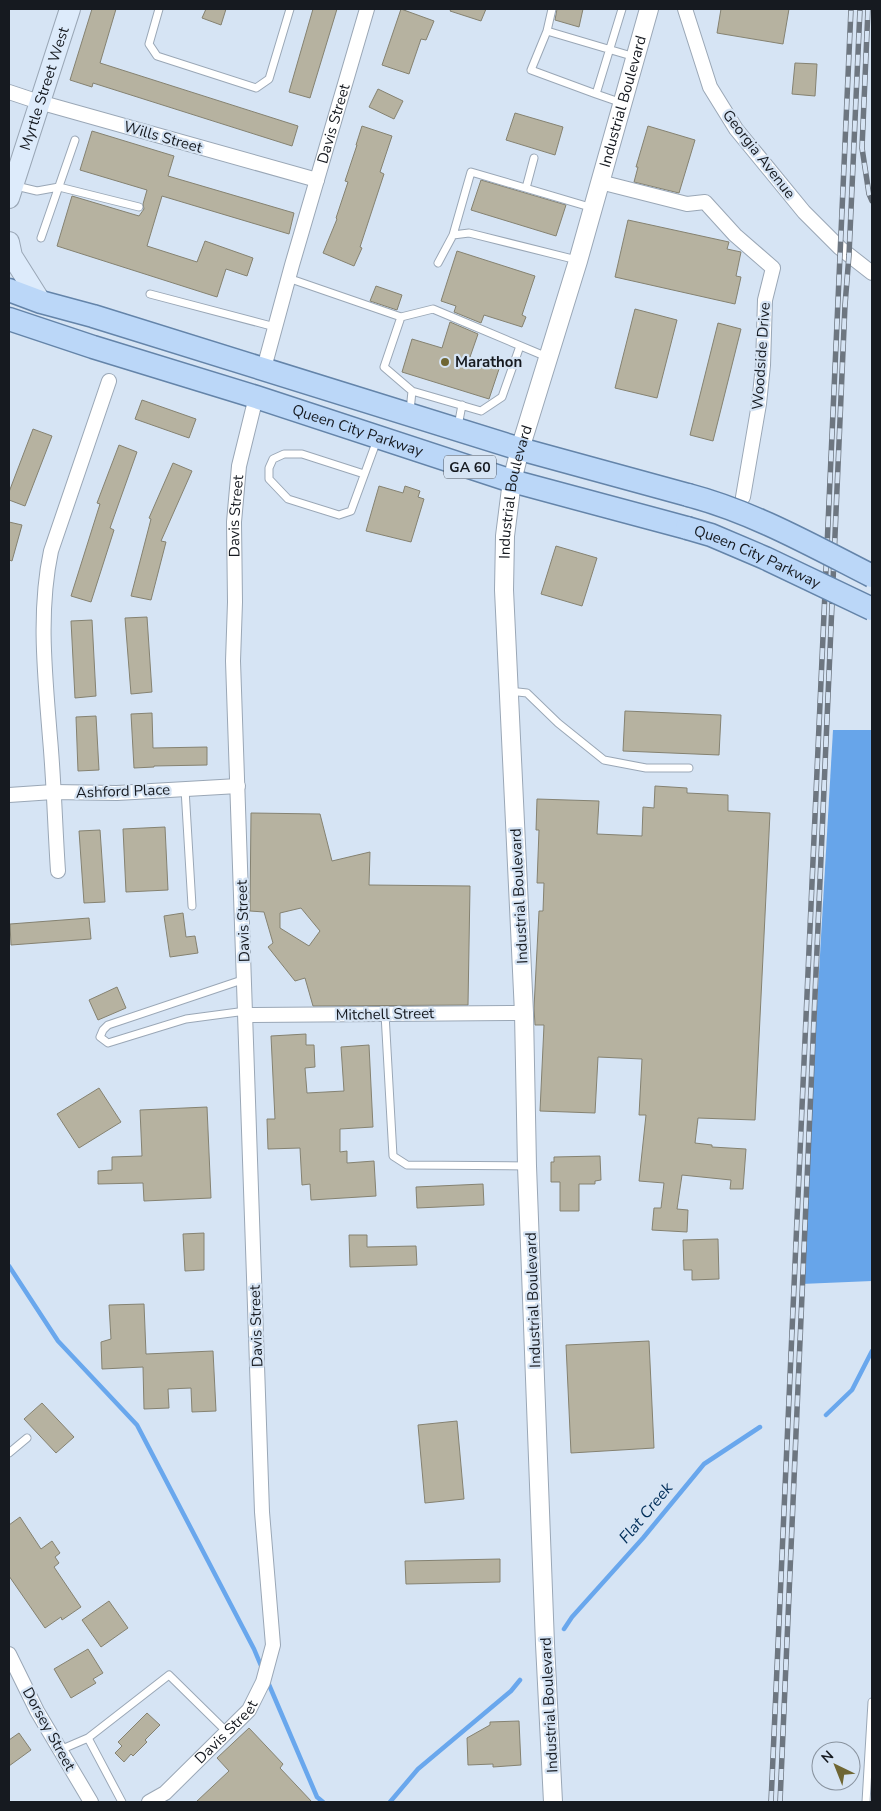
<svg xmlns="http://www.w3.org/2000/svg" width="881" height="1811" font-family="'Nunito Sans',sans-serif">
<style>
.forest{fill:#67a5ea}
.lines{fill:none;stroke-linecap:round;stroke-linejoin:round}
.stream{stroke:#69a7ed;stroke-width:4.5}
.building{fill:#b6b2a0;stroke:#858271;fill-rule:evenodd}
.service-casing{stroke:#9aa7b6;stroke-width:9}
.minor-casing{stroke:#9aa7b6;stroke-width:16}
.tertiary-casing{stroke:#9aa7b6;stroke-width:20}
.secondary-casing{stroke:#9aa7b6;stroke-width:22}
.primary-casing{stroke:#6484a9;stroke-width:25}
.service{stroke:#fff;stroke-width:7}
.minor{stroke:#fff;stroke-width:14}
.tertiary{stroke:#fff;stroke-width:18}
.secondary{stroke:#ddebfb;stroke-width:20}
.primary{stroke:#bbd7f8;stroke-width:22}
.rail-casing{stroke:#6d7680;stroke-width:5.5}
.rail{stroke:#d6e4f4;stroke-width:4;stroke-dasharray:11;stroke-linecap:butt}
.primary-bridge-casing{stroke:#6484a9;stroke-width:25;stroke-linecap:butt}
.primary-bridge{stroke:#bbd7f8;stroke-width:22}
.poi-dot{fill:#6f6633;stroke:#d6e4f4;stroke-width:2}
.labels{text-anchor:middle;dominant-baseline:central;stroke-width:4.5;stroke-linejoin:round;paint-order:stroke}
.shield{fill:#d6e4f4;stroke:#505760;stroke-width:1}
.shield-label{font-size:14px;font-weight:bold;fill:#161a20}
.street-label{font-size:15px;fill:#161a20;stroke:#d6e4f4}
.poi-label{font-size:15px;font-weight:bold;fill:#161a20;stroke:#d6e4f4;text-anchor:start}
.water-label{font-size:16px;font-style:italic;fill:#002e59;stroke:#d6e4f4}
</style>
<rect width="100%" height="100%" fill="#d6e4f4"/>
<path class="forest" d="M833,730h39v551l-71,3z"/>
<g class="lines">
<path class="stream" d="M9,1266l49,75 79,84 117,224 8,19
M826,1415l26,-25 20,-39
M564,1629l8,-12 71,-79 61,-74 56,-37
M267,1680l50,117 6,5
M390,1802l28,-33 93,-78 9,-11"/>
</g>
<path class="building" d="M92,9h24l-16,54 198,63 -6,20 -199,-63 -1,4 -22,-7z
M206,9h20l-5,16 -19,-7z
M313,9h24l-27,89 -21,-6z
M401,9l33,12 -8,19 -5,-1 -12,35 -27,-9z
M451,9h35l-5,12 -31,-10z
M557,9h26l-4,18 -24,-7z
M721,9h68l-6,35 -66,-11z
M795,63l22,1 -2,32 -23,-2z
M378,89l25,12 -9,18 -25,-12z
M515,113l48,14 -8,28 -49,-15z
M362,126l30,10 -12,36 4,2 -24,73 2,1 -8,18 -31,-13 14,-34 -1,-1 12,-36 -3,-1 12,-36h-1z
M648,126l47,14 -16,53 -45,-11 4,-15h-2z
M92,131l82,25 -6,20 126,37 -5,21 -127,-38 -15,50 50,16 8,-21 48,17 -6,18 -21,-7 -9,28 -160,-51 15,-50 67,20 5,-7 -1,-5 4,-14 -67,-20z
M481,180l85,25 -10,31 -85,-26z
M628,220l101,22 -2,7 14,3 -5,24 5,1 -6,27 -120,-27z
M457,251l78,25 -13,39 4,2 -4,10 -38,-12 -3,8 -27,-11 2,-6 -15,-5z
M376,286l26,9 -5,15 -27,-9z
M635,309l42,11 -20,78 -42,-10z
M450,322l28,12 -8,23 30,9 -11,33 -87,-27 10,-33 30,9z
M718,323l23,6 -28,112 -23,-6z
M142,400l54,19 -7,19 -54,-19z
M33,429l19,7 -27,70 -16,-6v-8z
M119,445l18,7 -27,76 4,2 -23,72 -20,-6 29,-92 -3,-1z
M173,463l19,8 -31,70 5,1 -15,58 -20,-4 20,-77 -2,-1z
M379,486l24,7 2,-7 15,5 -2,6 6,2 -13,43 -45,-11z
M9,522l13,3 -10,36 -3,-1z
M556,546l41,12 -15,48 -41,-12z
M147,617l5,75 -21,2 -6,-76z
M92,620l4,76 -21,2 -4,-77z
M625,711l96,4 -2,40 -96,-4z
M152,713l1,35 54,-1v18l-53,1v1l-20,1 -3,-54z
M96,716l3,54 -21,1 -2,-54z
M655,786l32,2v5l41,2v16l42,2 -15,307 -57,-2 -3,25 17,2v2l34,2 -3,40h-13l1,-9 -49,-5 -5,34 11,1 -1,22 -35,-2 2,-22h7l3,-25 -25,-2 7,-66h-7l3,-56 -44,-2 -3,56 -55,-2 4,-86h-9l-1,-17 5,-97h4l1,-28h-7l2,-53h-3l1,-31 62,2 -2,33 45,2 1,-29 11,1z
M251,813l69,1 12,47 38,-9 -1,33 101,1 -2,119 -155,1 -8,-28 -10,3 -27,-34 5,-4 -9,-31 -14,-1zM301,908l19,23 -11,15 -29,-18v-15z
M165,827l3,63 -42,2 -3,-63z
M100,830l5,72 -21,1 -5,-72z
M183,913l3,24 9,-1 3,17 -28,4 -6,-41z
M89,918l2,21 -80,6 -1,-21z
M117,987l9,21 -28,12 -9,-20z
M306,1034v11h8l1,22 -10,1 2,25 37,-2 -3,-44 28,-2 4,82 -33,2v23l7,-1v12l27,-2 2,35 -65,4 -1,-16 -8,1 -2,-37 -32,1 -1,-30h8l-4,-83z
M99,1088l22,34 -42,26 -22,-34z
M207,1107l4,91 -67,3 -1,-18 -45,1v-13l14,-1v-13l30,-1 -2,-46z
M600,1156l1,24 -6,1v3h-16v27h-19v-29h-9v-20h3v-5z
M483,1184l1,21 -67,3 -1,-21z
M204,1233v37l-19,1 -2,-37z
M349,1235h18v12l49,-1 1,19 -67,2z
M718,1239l1,40 -27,1v-10h-8l-1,-30z
M144,1304l2,50 67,-3 3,60 -24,1 -1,-24 -23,1 1,19 -25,1 -1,-42 -41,2 -1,-27 10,-3 -2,-34z
M649,1341l5,107 -83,5 -5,-108z
M42,1403l32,34 -18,16 -32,-34z
M457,1421l7,78 -39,4 -7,-78z
M20,1517l21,32 11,-8 8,12 -5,4 4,6 -5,4 27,40 -19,13 -1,-3 -16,11 -36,-52v-51z
M500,1559v23l-94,2 -1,-23z
M109,1601l19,27 -27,19 -19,-27z
M88,1649l15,24 -10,6 3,4 -25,15 -17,-29z
M147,1713l13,12 -15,15 2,2 -14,14 -2,-2 -7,8 -9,-9 7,-7 -4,-4z
M519,1721l2,44 -28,2v-3l-25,1 -1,-27 23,-13v-3z
M249,1728l34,36 -3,4 32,34h-116l33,-31 -12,-13z
M19,1733l12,17 -22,16v-26z"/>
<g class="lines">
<g class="service-casing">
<path id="service" d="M159,9l-10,35 8,12 99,32 13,-9 21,-70
M552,9l-5,22 -16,39 65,24
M547,31l88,26
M622,103l-26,-9 26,-85
M16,186l21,5 22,-4 80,20
M526,188l8,-30
M453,235l18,-63 122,36
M41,238l34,-98
M438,263l15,-28 16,-2 108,27
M288,278l113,39
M150,294l125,33
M412,391l69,20 21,-14 18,-51
M410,411l2,-20 -28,-24 17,-50 32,-8 114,48
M458,426l4,-21
M364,474l-62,-20h-18l-11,5 -4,9v11l19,20 51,16 12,-4 26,-71
M509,691l18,2 31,30 46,37 42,8h43
M185,789l7,117
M245,979l-137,46 -5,5 -3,7 8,6 78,-24 60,-8
M385,1014l8,142 14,9 120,1
M9,1453l18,-15
M88,1738l81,-63 58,57
M60,1750l28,-12 34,64
M866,1802l6,-100"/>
</g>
<g class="minor-casing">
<g id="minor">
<path d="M685,9l25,78 26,42 68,83 36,36 32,25"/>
<path d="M9,92l30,10 278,78"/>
<path d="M600,182l87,22 18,-2 30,33 38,33 -8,32 -2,65 -4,39 -16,93"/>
<path id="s1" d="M264,368l28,-103 75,-256"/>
<path d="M9,795l44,-3 64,1 121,-7"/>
<path d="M58,871c-3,-44 -4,-89 -8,-133 -5,-63 -12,-126 1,-187l58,-170"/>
<path d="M246,1015l278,-2"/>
<path d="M9,1654l28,57 54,91"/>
<path id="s2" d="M149,1802l16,-9 84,-83 14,-28 10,-37 -11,-133 -29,-851 2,-59 -1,-80 5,-56 17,-69"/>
</g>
</g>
<g class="tertiary-casing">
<g id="tertiary">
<path id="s3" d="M553,1802l-8,-158 -18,-478 -3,-153 -20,-423 1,-54 7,-55 8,-32 58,-188 71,-252"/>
</g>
</g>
<g class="secondary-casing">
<g id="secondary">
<path id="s4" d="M9,198l61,-189"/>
<path d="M9,242l3,14 29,46"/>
</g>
</g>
<g class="primary-casing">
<g id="primary">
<path d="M9,290l32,12 52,14 427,133 168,46"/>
<path id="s5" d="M9,319l84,28 163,50 256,84 175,47"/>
</g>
</g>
<use href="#service" class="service"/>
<use href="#minor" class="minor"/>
<use href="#tertiary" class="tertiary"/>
<use href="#secondary" class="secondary"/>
<use href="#primary" class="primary"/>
<g class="rail-casing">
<path id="rail" d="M868,9l-6,139 7,46 3,7
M771,1802l80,-1793
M780,1802l65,-1497 4,-50 11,-246"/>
</g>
<use href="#rail" class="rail"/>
<g class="primary-bridge-casing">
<g id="primary-bridge">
<path d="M688,495c65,17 125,51 184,81"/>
<path id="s6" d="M687,528l24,7 54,23 107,51"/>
</g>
</g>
<use href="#primary-bridge" class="primary-bridge"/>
</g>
<circle class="poi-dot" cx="445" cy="362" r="5"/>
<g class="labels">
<rect class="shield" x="444" y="455.5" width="52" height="23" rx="4"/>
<g class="shield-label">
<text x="470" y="467">GA 60</text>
</g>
<g class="street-label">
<text stroke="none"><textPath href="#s4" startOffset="115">Myrtle Street West</textPath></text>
<text stroke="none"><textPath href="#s3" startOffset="1718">Industrial Boulevard</textPath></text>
<text stroke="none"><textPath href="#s1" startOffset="254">Davis Street</textPath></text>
<text transform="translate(163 137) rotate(16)">Wills Street</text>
<text transform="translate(759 154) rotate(52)">Georgia Avenue</text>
<text transform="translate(761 356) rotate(-86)">Woodside Drive</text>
<text stroke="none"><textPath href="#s5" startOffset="366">Queen City Parkway</textPath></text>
<text stroke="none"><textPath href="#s3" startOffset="1312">Industrial Boulevard</textPath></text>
<text stroke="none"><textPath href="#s2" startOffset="1336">Davis Street</textPath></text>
<text stroke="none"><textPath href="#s6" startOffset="76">Queen City Parkway</textPath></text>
<text transform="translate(123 791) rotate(-2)">Ashford Place</text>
<text transform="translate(519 896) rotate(-93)">Industrial Boulevard</text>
<text transform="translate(243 921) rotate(-92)">Davis Street</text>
<text transform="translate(385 1014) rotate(-1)">Mitchell Street</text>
<text transform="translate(533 1300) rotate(-92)">Industrial Boulevard</text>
<text transform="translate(256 1326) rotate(-92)">Davis Street</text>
<text transform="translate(549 1705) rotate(-93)">Industrial Boulevard</text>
<text transform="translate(49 1729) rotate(61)">Dorsey Street</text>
<text stroke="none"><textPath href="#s2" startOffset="105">Davis Street</textPath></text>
</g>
<g class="poi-label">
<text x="455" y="362">Marathon</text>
</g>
<g class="water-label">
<text transform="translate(646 1513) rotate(-50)">Flat Creek</text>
</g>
</g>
<rect width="881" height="1811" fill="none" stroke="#161a20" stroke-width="20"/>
<g transform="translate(836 1766) rotate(317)"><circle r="24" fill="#d6e4f4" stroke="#89939f"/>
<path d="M0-4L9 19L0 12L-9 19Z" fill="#6f6633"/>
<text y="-8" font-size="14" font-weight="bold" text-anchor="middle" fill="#161a20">N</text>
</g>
</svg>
